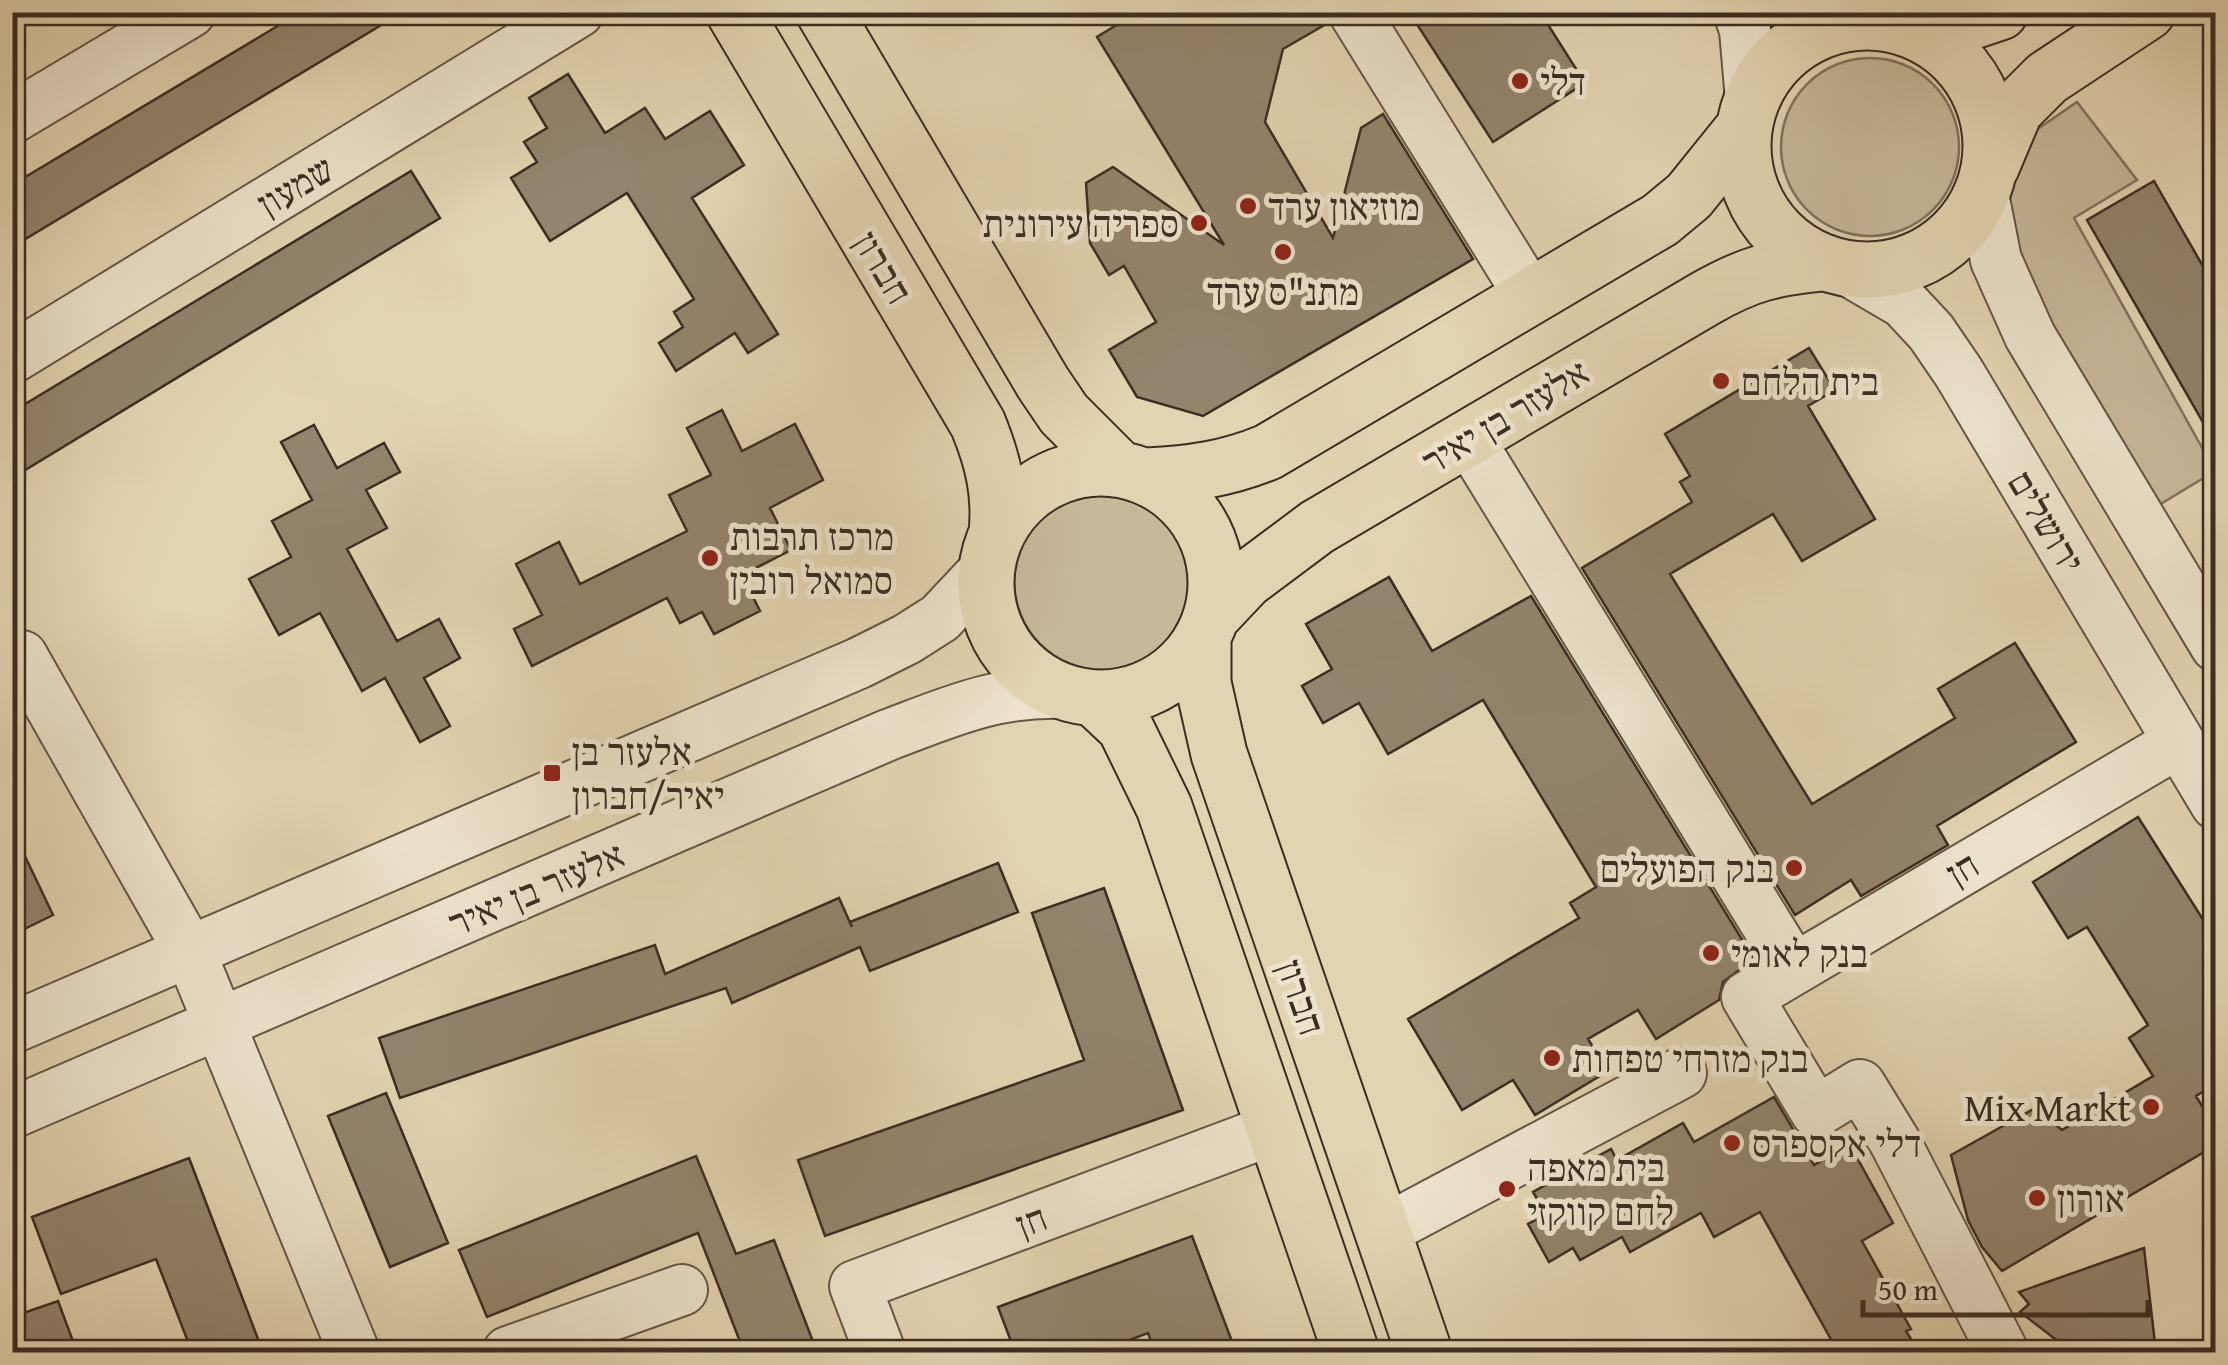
<svg xmlns="http://www.w3.org/2000/svg" width="2228" height="1365" font-family="'Gentium Book Plus','Frank Ruhl Libre',serif">
<style>
.green{fill:#c7b899;stroke:#82725e;stroke-width:2.5}
.building{fill:#93846d;stroke:#3c2d23;stroke-width:2.5}
.lines{fill:none;stroke-linecap:round;stroke-linejoin:round}
.minor-casing{stroke:#665746;stroke-width:54}
.major-casing{stroke:#3c2d23;stroke-width:59}
.minor{stroke:#ede3cc;stroke-width:50}
.major{stroke:#e3d4b1;stroke-width:55}
.poi-dot{fill:#8f2418;stroke:#ede3cc;stroke-width:4}
.labels{text-anchor:middle;dominant-baseline:central;stroke-width:10;stroke-linejoin:round;paint-order:stroke}
.poi-label{font-size:38px;fill:#3c2d23;stroke:#ede3cc;text-anchor:start}
.street-label{font-size:38px;fill:#3c2d23;stroke:#ede3cc}
</style>
<rect width="100%" height="100%" fill="#e3d4b1"/>
<filter id="stains"><feTurbulence type="fractalNoise" baseFrequency=".002" numOctaves="4"/><feColorMatrix values="0 0 0 0 .2 0 0 0 0 .09 0 0 0 0 .02 0 0 0 .5 -.17"/></filter>
<radialGradient id="worn" r=".72"><stop offset=".6" stop-color="#630" stop-opacity="0"/><stop offset="1" stop-color="#630" stop-opacity=".3"/></radialGradient>
<path class="green" d="M1781 147a89 89 0 1 1 178 0a89 89 0 1 1-178 0Z
M2077,102l60,78 -63,38 141,253 -61,37 -138,-243 -13,-53 9,-44 20,-35z
M1014 581a89 89 0 1 1 178 0a89 89 0 1 1-178 0Z
M2215,535v89l-19,-31z"/>
<path class="building" d="M301,12h102l-391,235v-62z
M1138,12h187l3,11 -45,26 -18,73 68,116 28,-110 22,-14 90,145 -270,157 -66,-19 -28,-47 47,-28 -32,-56 -15,9 -19,-32 -4,-60 27,-16 111,78 -127,-208z
M1409,12h131l45,71 -92,59z
M568,74l37,59 40,-25 20,31 45,-28 34,54 -52,33 86,136 -30,19 -13,-20 -59,38 -17,-28 24,-16 -9,-15 20,-13 -67,-106 -77,48 -39,-63 26,-16 -13,-20 23,-14 -18,-30z
M411,171l29,47 -428,260v-66z
M2154,181l62,108v156l-129,-225z
M1809,348l26,42 -27,16 67,113 -73,42 -29,-47 -103,60 142,230 143,-86 -17,-29 77,-46 61,99 -139,84 11,19 -87,51 -10,-16 -56,35 -213,-347 110,-66 -12,-20 10,-6 -25,-42z
M722,410l20,41 53,-27 28,56 -53,28 21,42 -49,25 18,36 -46,23 -12,-22 -22,11 -13,-25 -135,68 -18,-37 28,-14 -26,-51 43,-22 21,42 107,-53 -18,-36 42,-20 -24,-47z
M314,425l23,43 47,-25 16,29 -34,18 21,38 -40,21 50,92 42,-22 21,39 -36,20 26,48 -30,16 -35,-64 -23,13 -42,-78 -41,22 -30,-56 42,-22 -19,-36 40,-21 -31,-58z
M1389,577l43,74 99,-55 223,363 -31,23 -4,18 -63,39 -18,-29 -50,29 20,32 -73,44 -22,-35 -51,30 -54,-91 171,-101 -9,-15 26,-16 -113,-187 -95,54 -29,-51 -36,20 -21,-37 30,-17 -26,-45z
M2138,817l78,123v144l-20,12 20,34v15l-214,126 -20,-24 -14,-27 -17,-65 84,-47 27,22 91,-54 -24,-38 19,-13 -61,-98 -19,11 -35,-56z
M12,829l41,86 -41,20z
M998,863l20,49 -148,59 -10,-24 -128,56 -6,-15 -326,110 -21,-60 276,-93 10,29 174,-76 13,29 -2,-5z
M1104,888l79,222 -358,126 -27,-76 286,-100 -52,-147z
M386,1093l62,150 -58,24 -62,-151z
M1774,1097l40,68 36,-20 43,78 -31,18 49,88 -5,2 13,21h-81l-78,-140 -46,25 -13,-24 -71,39 -8,-15 -42,23 -7,-12 -24,14 -21,-38 18,-10 -13,-22 78,-43 6,11 66,-37 11,19z
M696,1156l40,98 38,-14 43,112h-73l-46,-119 -211,84 -28,-67z
M189,1158l74,194h-71l-36,-93 -95,35 -29,-77z
M1192,1236l44,116h-81l-7,-19 -51,19h-82l-17,-45z
M2144,1248l12,104h-84l-52,-40 9,-8 -10,-12z
M58,1301l19,51h-65v-35z"/>
<g class="lines">
<g class="minor-casing">
<path id="minor" d="M1354,12l176,284
M1739,12l6,18 6,70
M1855,12l16,10
M12,118l178,-106
M1983,194l13,66 34,76 186,310
M1846,269l58,34 27,29 28,41 257,431
M12,358l566,-346
M1468,438l326,531
M22,656l168,296 164,400
M12,1028l847,-365 48,-24 33,-21 46,-49
M12,1113l876,-378c64,-24 109,-45 179,-42
M1383,1231l298,-158
M508,1352l174,-62
M880,1352l-25,-66 419,-157
M2003,1352l-108,-210 -35,-57 -44,27 -69,-115 432,-255"/>
</g>
<g class="major-casing">
<path id="major" d="M734,12l244,412c15,37 23,69 19,109
M824,12l219,371 21,31 55,55
M1743 146a124 124 0 1 1 248 0a124 124 0 1 1-248 0Z
M1911,30l53,-6 36,-12
M1991,167l24,-57 32,-32 100,-66
M986 583a115 115 0 1 1 230 0a115 115 0 1 1-230 0Z
M1147,476c43,-2 80,-7 121,-24l392,-232 29,-24 54,-67
M1212,616l34,-36 71,-53 389,-229c44,-25 67,-30 117,-35
M1203,637v46l16,71 205,598
M1094,698l31,29 39,80 187,545"/>
</g>
<use href="#minor" class="minor"/>
<use href="#major" class="major"/>
</g>
<g class="poi-dot">
<circle cx="1520" cy="81" r="10"/>
<circle cx="1248" cy="206" r="10"/>
<circle cx="1199" cy="223" r="10"/>
<circle cx="1283" cy="252" r="10"/>
<circle cx="1721" cy="381" r="10"/>
<circle cx="710" cy="558" r="10"/>
<rect x="542" y="763" width="20" height="20" rx="5"/>
<circle cx="1794" cy="868" r="10"/>
<circle cx="1711" cy="953" r="10"/>
<circle cx="1552" cy="1058" r="10"/>
<circle cx="2151" cy="1107" r="10"/>
<circle cx="1732" cy="1143" r="10"/>
<circle cx="1507" cy="1189" r="10"/>
<circle cx="2037" cy="1198" r="10"/>
</g>
<g class="labels">
<g class="poi-label">
<text x="1540" y="81">דלי</text>
<text x="1268" y="206">מוזיאון ערד</text>
<text x="1179" y="223" text-anchor="end">ספריה עירונית</text>
<text x="1283" y="291" text-anchor="middle">מתנ"ס ערד</text>
<text x="1741" y="381">בית הלחם</text>
<text x="730" y="536">מרכז תרבות<tspan x="730" dy="44">סמואל רובין</tspan></text>
<text x="572" y="751">אלעזר בן<tspan x="572" dy="44">יאיר/חברון</tspan></text>
<text x="1774" y="868" text-anchor="end">בנק הפועלים</text>
<text x="1731" y="953">בנק לאומי</text>
<text x="1572" y="1058">בנק מזרחי טפחות</text>
<text x="2131" y="1107" text-anchor="end">Mix Markt</text>
<text x="1752" y="1143">דלי אקספרס</text>
<text x="1527" y="1167">בית מאפה<tspan x="1527" dy="44">לחם קווקזי</tspan></text>
<text x="2057" y="1198">אורון</text>
</g>
<g class="street-label">
<text transform="translate(295 185) rotate(-31)">שמעון</text>
<text transform="translate(884 267) rotate(59)">חברון</text>
<text transform="translate(1505 416) rotate(-31)">אלעזר בן יאיר</text>
<text transform="translate(2047 521) rotate(59)">ירושלים</text>
<text transform="translate(1962 868) rotate(-31)">חן</text>
<text transform="translate(536 888) rotate(-23)">אלעזר בן יאיר</text>
<text transform="translate(1302 997) rotate(71)">חברון</text>
<text transform="translate(1031 1220) rotate(-21)">חן</text>
</g>
</g>
<rect width="2228" height="1365" fill="none" stroke="#e3d4b1" stroke-width="50"/>
<rect x="15" y="15" width="2198" height="1335" fill="none" stroke="#3c2d23" stroke-width="5"/>
<rect x="25" y="25" width="2178" height="1315" fill="none" stroke="#3c2d23" stroke-width="2.5"/>
<path d="M1863 1300v15h285v-15" fill="none" stroke="#3c2d23" stroke-width="5"/>
<text x="1878" y="1300" font-size="30" fill="#3c2d23" stroke="#ede3cc" stroke-width="8" paint-order="stroke">50 m</text>
<rect width="100%" height="100%" filter="url(#stains)"/>
<rect width="100%" height="100%" fill="url(#worn)"/>
</svg>
